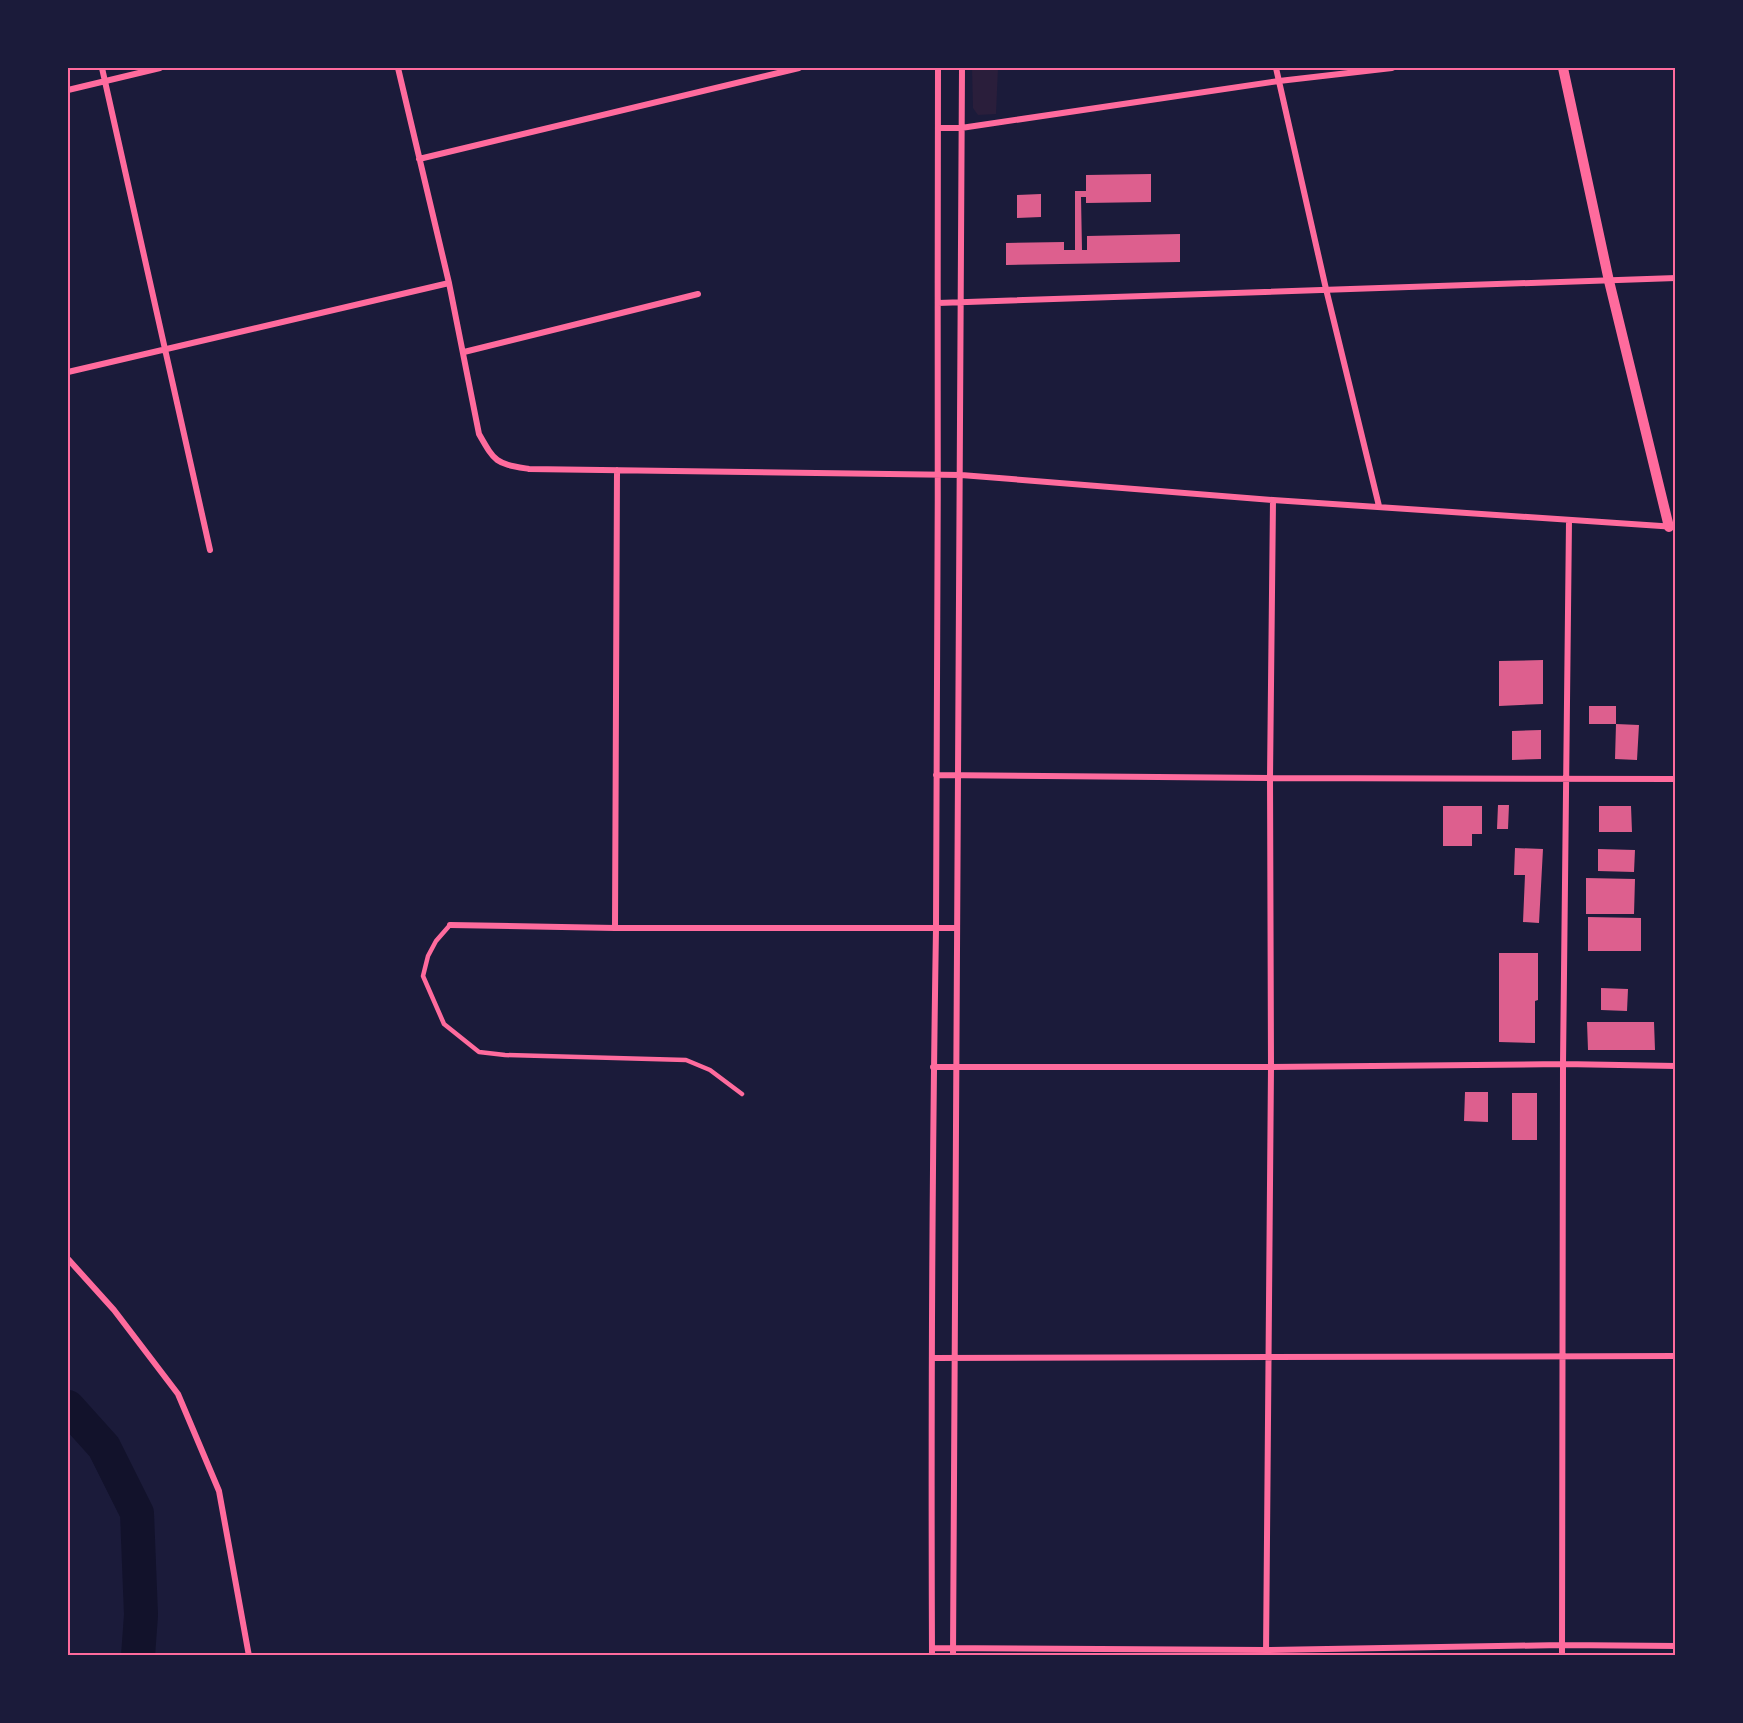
<svg xmlns="http://www.w3.org/2000/svg" width="1743" height="1723" font-family="'Source Sans 3',sans-serif">
<style>
.green{fill:#2a1e3b}
.lines{fill:none;stroke-linecap:round;stroke-linejoin:round}
.river{stroke:#12122b;stroke-width:34}
.building{fill:#dd5f8e}
.service{stroke:#ff6b9d;stroke-width:4.5}
.minor{stroke:#ff6b9d;stroke-width:6}
.tertiary{stroke:#ff6b9d;stroke-width:10}
.neatline{fill:none;stroke:#ff6b9d;stroke-width:2}
</style>
<rect width="100%" height="100%" fill="#1b1b3a"/>
<path class="green" d="M972,68h26l-2,46 -18,1 -5,-7z"/>
<g class="lines">
<path class="river" d="M68,1407l36,40 33,66 4,102 -3,41"/>
</g>
<path class="building" d="M1151,174v28l-65,1v-6h-5l1,53h5v-14l93,-2v28l-174,3v-22l58,-1v8h11v-59h11v-16z
M1041,194v23l-24,1v-23z
M1543,660v44l-44,2v-45z
M1589,706h27v18l23,1 -2,35 -22,-1 1,-35h-27z
M1541,730v29l-29,1v-29z
M1498,805h11l-1,24h-11z
M1443,806h39v28h-10v12h-29z
M1599,806h32l1,26h-33z
M1515,848l28,1 -4,74 -16,-1 2,-47h-11z
M1598,849l37,1 -1,22 -36,-1z
M1586,878l49,1 -1,35h-48z
M1588,917l53,1v33h-53z
M1499,953h39v47l-3,1v42l-36,-1z
M1601,988l27,1 -1,22 -26,-1z
M1587,1022h67l1,28h-67z
M1465,1092h23v30l-24,-1z
M1512,1093h25v47h-25z"/>
<g class="lines">
<path class="service" d="M450,925l-14,16 -8,15 -5,20 21,48 35,28 26,3 181,5 24,10 32,24"/>
<path class="minor" d="M102,68l108,482
M398,68l51,215 30,151c17,30 17,29 50,35l432,6 312,25 403,27
M1276,68l50,221 53,217
M68,90l92,-22
M938,128h23l318,-47 113,-13
M419,159l380,-91
M938,303l738,-25
M464,352l234,-58
M68,372l381,-89
M936,775l334,3 406,1
M450,925l165,3h342
M615,928l2,-458
M933,1067h338l292,-3 113,2
M68,1259l46,51 64,84 41,97 30,165
M933,1358l743,-2
M932,1648l334,2 296,-5 114,1
M932,1656c-1,-243 0,-485 4,-727 3,-287 1,-574 2,-861
M953,1656l9,-1588
M1266,1656l5,-589 -1,-289 3,-278
M1562,1656l1,-592 6,-543"/>
<path class="tertiary" d="M1563,68l46,213 60,246"/>
</g>
<rect width="1743" height="1723" fill="none" stroke="#1b1b3a" stroke-width="138"/>
<rect x="69" y="69" width="1605" height="1585" class="neatline"/>
</svg>
